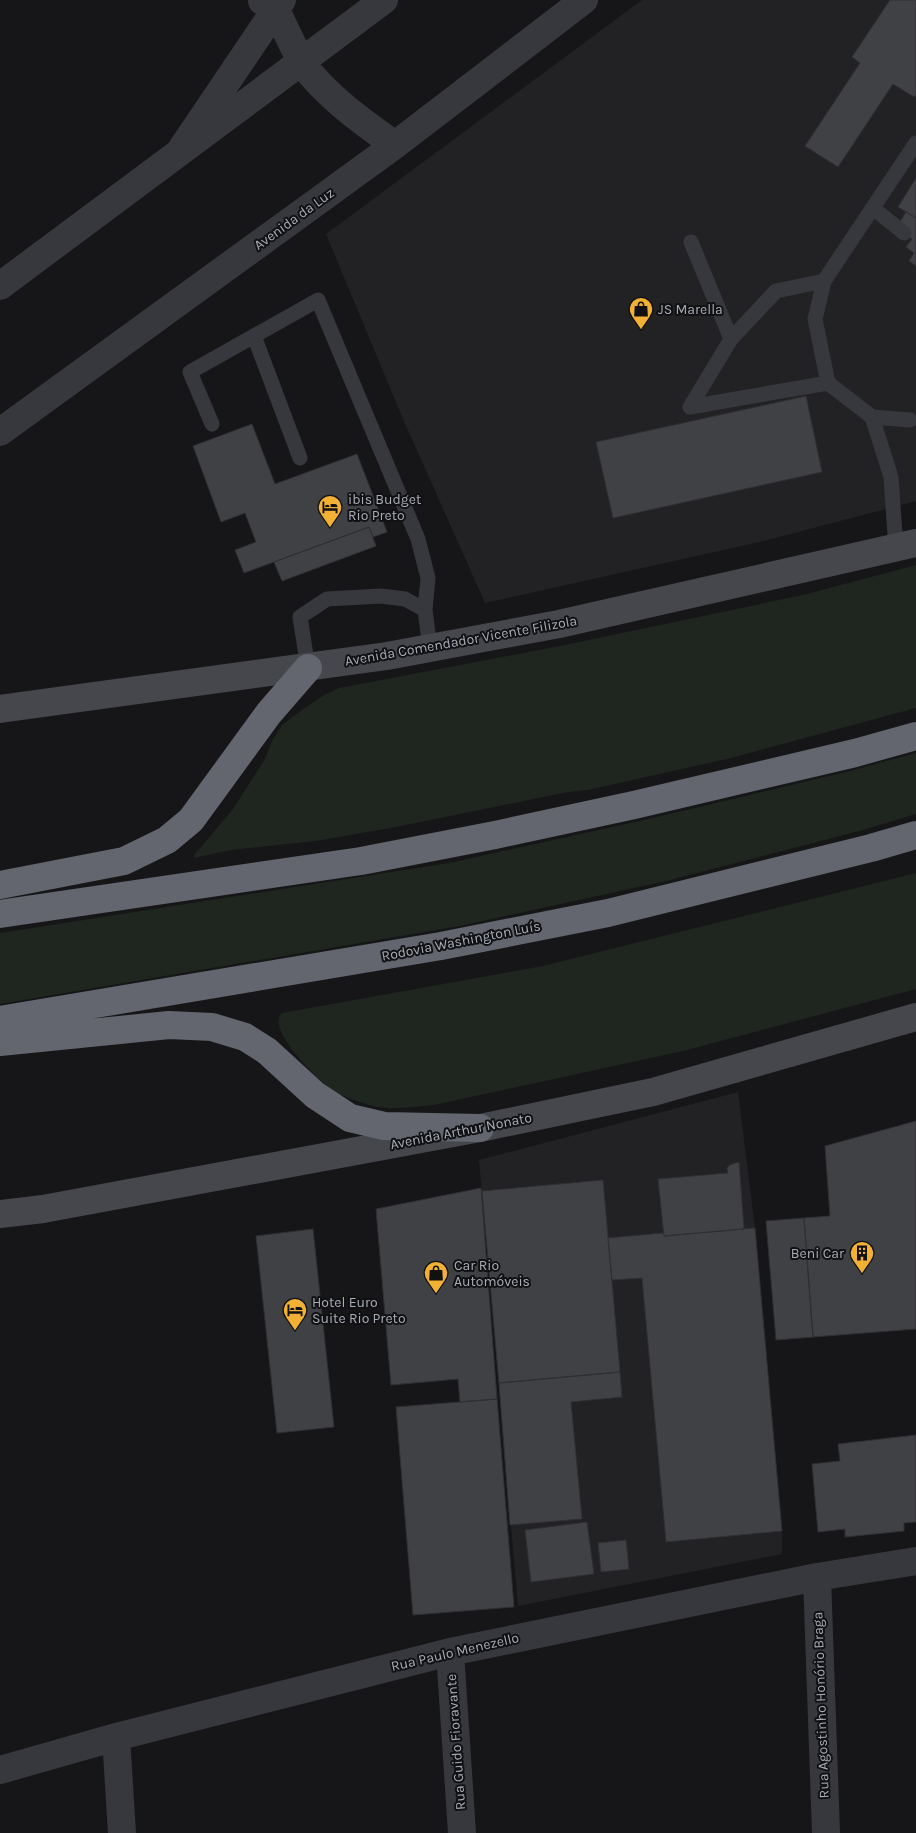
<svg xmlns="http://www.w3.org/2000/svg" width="916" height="1833" font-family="Karla,sans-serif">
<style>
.built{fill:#222225}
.green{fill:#1e261f}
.building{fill:#404145;stroke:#303034}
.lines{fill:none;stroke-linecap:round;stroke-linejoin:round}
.service{stroke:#37383d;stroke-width:15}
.minor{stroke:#37383d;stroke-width:28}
.tertiary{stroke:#37383d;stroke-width:28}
.secondary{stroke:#45474d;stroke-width:28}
.motorway{stroke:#63666e;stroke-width:28}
.labels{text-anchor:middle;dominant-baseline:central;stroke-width:4;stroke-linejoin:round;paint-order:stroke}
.street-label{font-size:14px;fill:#a8adb8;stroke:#111113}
.poi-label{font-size:14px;fill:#a8adb8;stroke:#111113;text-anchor:start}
</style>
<rect width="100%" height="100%" fill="#161618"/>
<path class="built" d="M642,0h274v501l-152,40 -279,62 -82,-184 -77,-185z
M738,1092l17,136 27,303v23l-264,52 -39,-446z"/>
<path class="green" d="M916,565v143l-185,50 -143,32 -20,2 -172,35 -80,14 -85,9 -37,8v-3l39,-46 32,-50 7,-18 10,-16 20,-15 22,-15 15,-7 221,-42 243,-51z
M916,753v61l-53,16 -197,51 -206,45 -460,78v-71l449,-70 204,-45 197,-47z
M916,873v116l-233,62 -249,54c-22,2 -43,6 -65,0 -12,-4 -25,-8 -36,-14 -13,-9 -69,-63 -51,-78l261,-47z"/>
<path class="building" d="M890,0h26v95l-2,2 -21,-13 -55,83 -33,-21 55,-83 -8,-6z
M916,178v40l-18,-11z
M906,212l10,6v48l-7,-5 5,-8 -8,-6 6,-8 -9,-5 -3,-12z
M806,396l16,76 -209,46 -17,-76z
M252,424l23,60 82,-30 30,78 -14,5 -4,-10 -125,46 -9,-23 21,-8 -11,-29 -24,9 -28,-76z
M369,527l7,19 -94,35 -8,-19z
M916,1121v208l-103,8 -9,-119 26,-2 -5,-70z
M739,1162l5,67 -80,7 -6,-57 70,-6 -1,-5 3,-3z
M603,1180l17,192 -121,11 -17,-192z
M481,1188l16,211 -37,3 -2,-23 -67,6 -15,-176z
M804,1218l9,119 -37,3 -10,-119z
M755,1228l27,303 -116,11 -24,-264 -30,2 -4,-42 55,-5 1,3z
M313,1229l21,198 -57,6 -21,-197z
M620,1372l2,25 -51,5 11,117 -72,6 -11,-142z
M497,1399l17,208 -101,8 -17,-208z
M916,1435v87l-12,1v8l-59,6v-8l-27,3 -6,-68 28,-3 -2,-17z
M587,1522l7,52 -63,8 -6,-52z
M626,1540l3,29 -28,3 -3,-29z"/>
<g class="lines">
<path class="service" d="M873,208l31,25
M691,242l40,97
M824,281l-9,38 13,64
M254,336l46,122
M872,417l38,3
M212,424l-22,-52 128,-72 100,239 10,39 -3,32
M896,549l-5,-72 -19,-60 -44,-34 -138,24 41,-68 45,-48 48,-10 92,-138
M308,668l-8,-51 27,-18 54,-3 24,3 20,11 5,38"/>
<path class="minor" d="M262,1l14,9 25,52
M182,148l100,-148
M817,1577l9,256
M450,1652l12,181
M116,1737l6,96
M0,1770l116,-33 334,-85 367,-75 99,-16"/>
<path class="tertiary" d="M301,62c25,34 60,59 94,83
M0,286l384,-286
M0,432l395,-287 189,-145"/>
<path class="secondary" d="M0,709l387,-53 172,-32 357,-81
M0,1214l43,-5 437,-81 173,-36 263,-75"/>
<path class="motorway" d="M0,885l124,-24 43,-21 24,-20 78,-107 39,-45
M0,914l361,-53 134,-26 139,-30 221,-52 61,-17
M0,1020l441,-74 167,-33 263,-65 45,-13
M0,1042l169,-17 43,2 33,10 22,14 48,44 35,23 34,8 96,2"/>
</g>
<defs>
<g id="shop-pin" transform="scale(1.25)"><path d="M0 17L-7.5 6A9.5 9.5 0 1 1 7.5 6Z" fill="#f2b134" stroke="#111113"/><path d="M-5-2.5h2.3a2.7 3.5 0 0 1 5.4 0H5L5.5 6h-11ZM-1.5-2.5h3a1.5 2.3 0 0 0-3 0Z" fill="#111"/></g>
<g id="hotel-pin" transform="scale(1.25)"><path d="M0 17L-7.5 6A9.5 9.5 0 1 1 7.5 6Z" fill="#f2b134" stroke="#111113"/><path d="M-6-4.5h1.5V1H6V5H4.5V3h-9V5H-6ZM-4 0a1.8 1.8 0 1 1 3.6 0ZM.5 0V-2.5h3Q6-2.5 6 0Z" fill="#111"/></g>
<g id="building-pin" transform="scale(1.25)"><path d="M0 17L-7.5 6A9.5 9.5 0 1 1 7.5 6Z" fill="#f2b134" stroke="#111113"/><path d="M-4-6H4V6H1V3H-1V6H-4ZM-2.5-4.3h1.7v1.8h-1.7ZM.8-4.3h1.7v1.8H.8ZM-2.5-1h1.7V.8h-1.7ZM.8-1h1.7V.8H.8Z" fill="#111"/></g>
</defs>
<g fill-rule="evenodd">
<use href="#shop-pin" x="641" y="309"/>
<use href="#hotel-pin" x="330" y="507"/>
<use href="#building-pin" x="862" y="1253"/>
<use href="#shop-pin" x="436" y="1273"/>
<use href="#hotel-pin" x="295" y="1310"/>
</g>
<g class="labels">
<g class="street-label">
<text transform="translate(294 219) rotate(-36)">Avenida da Luz</text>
<text transform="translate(461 641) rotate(-10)">Avenida Comendador Vicente Filizola</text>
<text transform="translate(461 941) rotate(-11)">Rodovia Washington Luís</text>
<text transform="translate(461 1131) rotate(-11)">Avenida Arthur Nonato</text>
<text transform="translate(455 1652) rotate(-13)">Rua Paulo Menezello</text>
<text transform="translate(821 1705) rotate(-92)">Rua Agostinho Honório Braga</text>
<text transform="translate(456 1742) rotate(-94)">Rua Guido Fioravante</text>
</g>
<g class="poi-label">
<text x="658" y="309">JS Marella</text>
<text x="348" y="499">ibis Budget<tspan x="348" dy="16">Rio Preto</tspan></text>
<text x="844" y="1253" text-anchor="end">Beni Car</text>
<text x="454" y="1265">Car Rio<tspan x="454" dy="16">Automóveis</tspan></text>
<text x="312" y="1302">Hotel Euro<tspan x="312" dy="16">Suite Rio Preto</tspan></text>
</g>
</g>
</svg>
